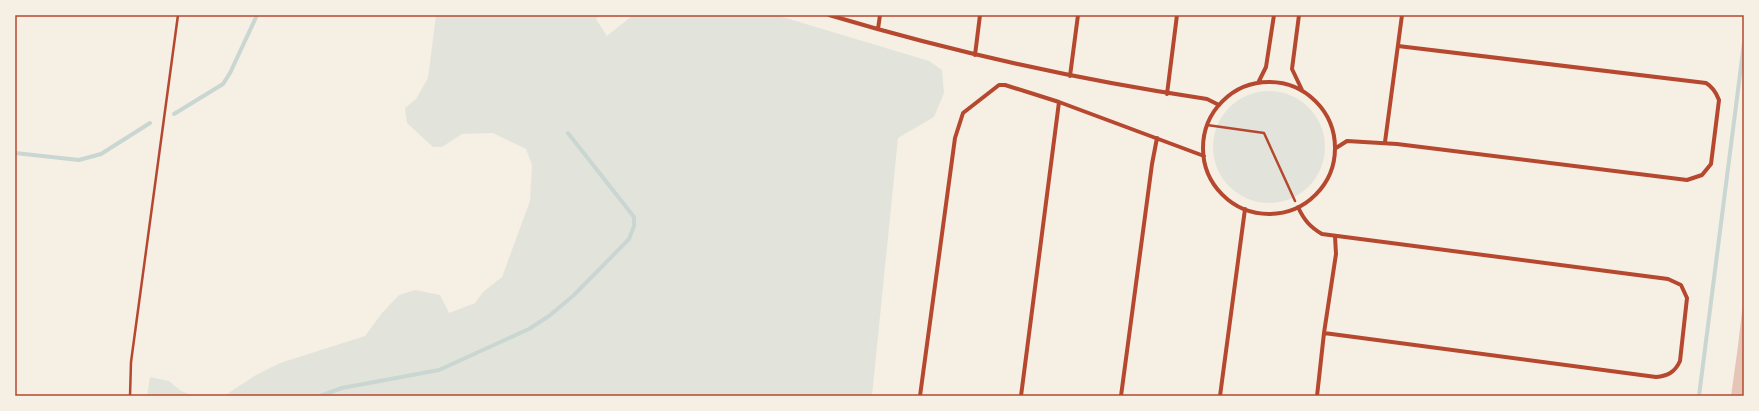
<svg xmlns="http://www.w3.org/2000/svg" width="1759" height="411" font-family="'Fira Sans Condensed',sans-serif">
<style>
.green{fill:#e2e4dc}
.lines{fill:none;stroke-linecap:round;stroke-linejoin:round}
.stream{stroke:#c9d6d2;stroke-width:4}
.building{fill:#e6c5b7}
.path{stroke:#b5482f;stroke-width:2.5}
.service{stroke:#b5482f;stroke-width:2.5}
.minor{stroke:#b5482f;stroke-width:4}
.neatline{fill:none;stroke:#b5482f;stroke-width:1.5}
</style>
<rect width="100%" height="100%" fill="#f6efe4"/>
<path class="green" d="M436,15h163l-3,4 11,17 26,-21h143l153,46 13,9 2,23 -10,24 -36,21 -26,258h-648l32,-21 24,-12 85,-27 17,-23 17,-18 16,-5 25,5 9,18 26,-10 8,-11 19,-15 28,-76 2,-36 -6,-16 -33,-16 -31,1 -20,13h-9l-26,-24 -2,-15 11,-9 12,-21z
M1213 147a56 56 0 1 1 112 0a56 56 0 1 1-112 0Z
M150,377l19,4 12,10 14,5h-48z"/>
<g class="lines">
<path class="stream" d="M174,114l49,-30 7,-11 27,-58
M15,153l64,7 22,-6 49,-31
M320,396l22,-8 97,-18 90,-41 20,-13 25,-21 55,-56 5,-13v-9l-66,-84
M1699,396l45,-353"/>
</g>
<path class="building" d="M1743,303l1,93h-13l7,-50z"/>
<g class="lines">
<path class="path" d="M1207,125l57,8 31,68"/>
<path class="service" d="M130,396l1,-34 47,-347"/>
<path class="minor" d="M829,15c124,37 250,65 378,84l12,6
M1299,15l-7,54 10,21
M878,29l2,-14
M975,55l5,-40
M1070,76l8,-61
M1203 148a66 66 0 1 1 132 0a66 66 0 1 1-132 0Z
M1258,83l8,-16 8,-52
M1167,94l10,-79
M1385,142l17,-127
M1336,148l11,-7 50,3 290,36 15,-5 9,-11 8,-64c-3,-8 -6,-13 -13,-17l-308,-37
M1298,207c6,13 12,20 24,27l346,45 13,6 6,13 -7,63c-5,11 -12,15 -24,16l-332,-44
M920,396l35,-258 8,-25 36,-28h6l54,17 145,54
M1021,396l38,-294
M1121,396l31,-232 5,-26
M1220,396l25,-187
M1317,396l7,-63 12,-79 -1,-18"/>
</g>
<rect width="1759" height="411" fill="none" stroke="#f6efe4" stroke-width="32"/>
<rect x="16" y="16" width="1727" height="379" class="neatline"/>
</svg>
